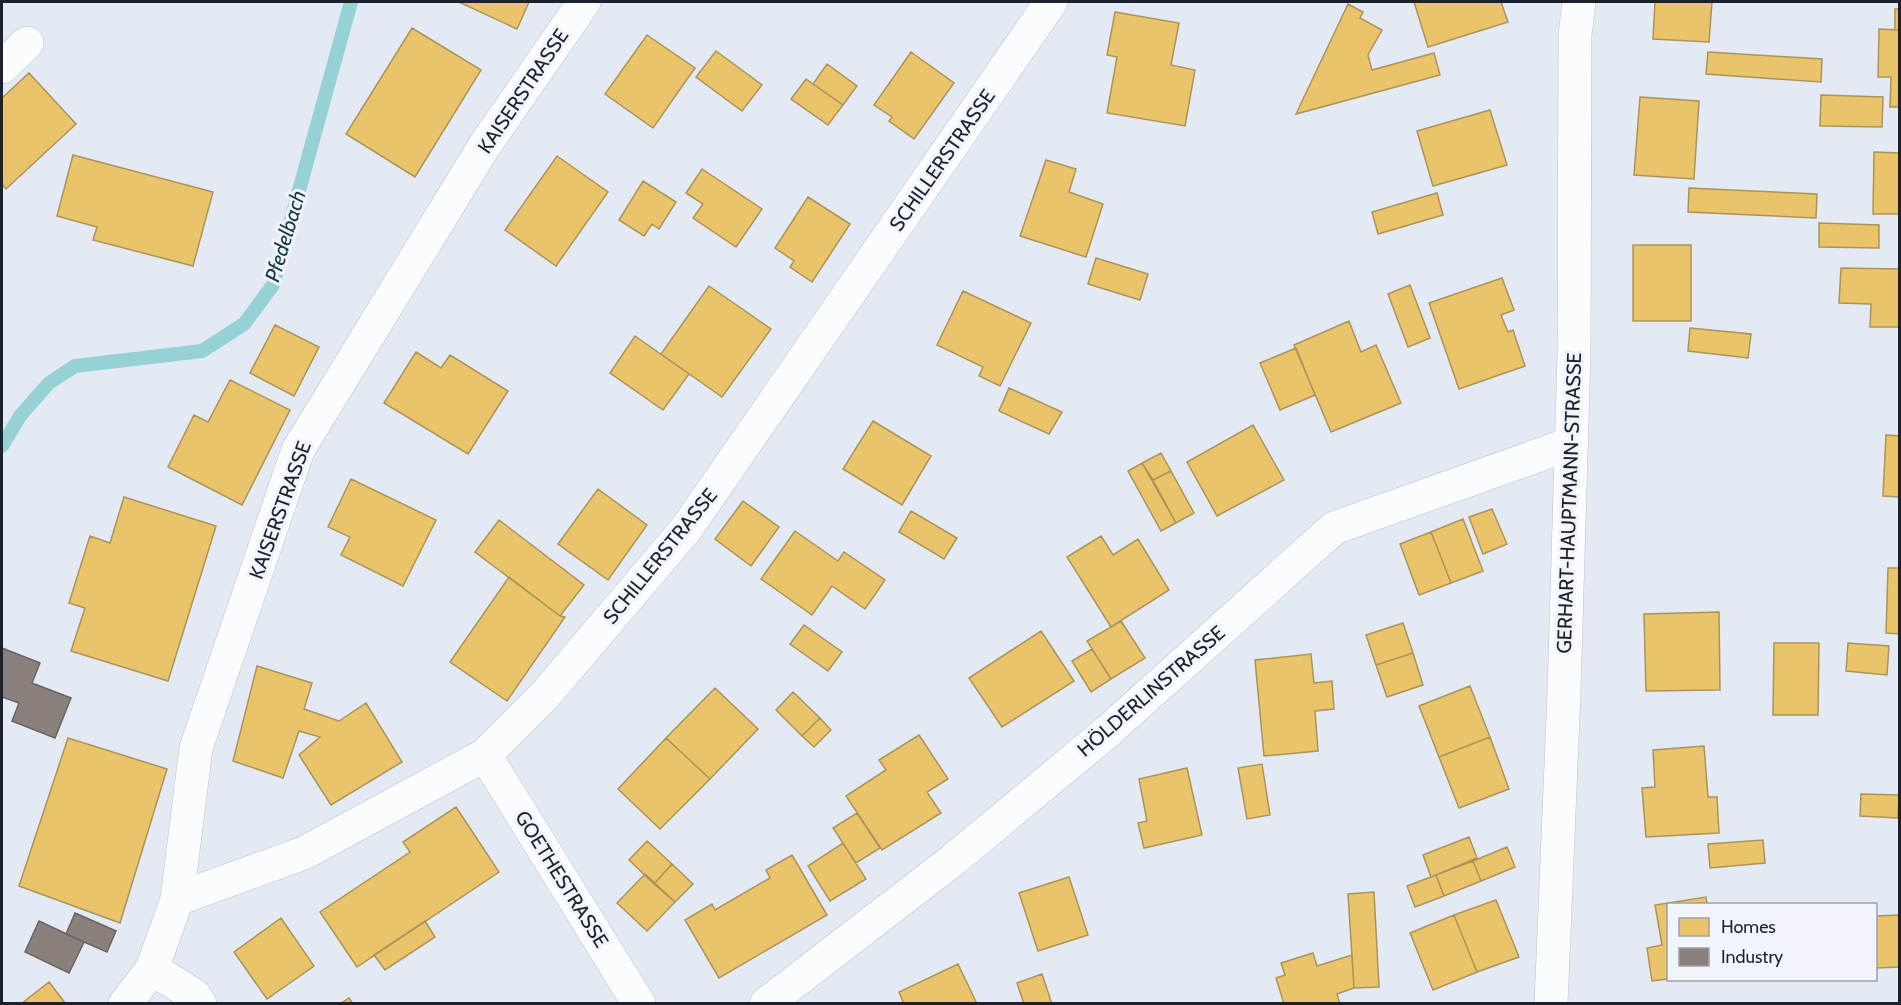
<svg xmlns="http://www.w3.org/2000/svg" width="1901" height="1005" font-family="Cabin,sans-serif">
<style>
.homes{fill:#e9c46a;stroke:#ac9358;stroke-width:1.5}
.industry{fill:#8a817c;stroke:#696464;stroke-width:1.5}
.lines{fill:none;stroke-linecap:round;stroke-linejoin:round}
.stream{stroke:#96d1d6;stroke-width:14}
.minor-casing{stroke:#bbc1cb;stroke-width:34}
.minor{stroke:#fbfcfd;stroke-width:33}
.labels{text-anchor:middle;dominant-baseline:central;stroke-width:6;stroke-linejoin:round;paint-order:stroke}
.street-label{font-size:20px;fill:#1c222d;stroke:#f1f4fb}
.water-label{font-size:21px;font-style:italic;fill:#153d3e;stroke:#f1f4fb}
</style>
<rect width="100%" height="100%" fill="#e4eaf4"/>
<path class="homes" d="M459,2h70l-12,27z
M1414,2h87l7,20 -80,25z
M1655,2h57l-3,40 -56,-3z
M1348,4l15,8 -3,6 22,12 -14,25 4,15 62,-17 6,22 -144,39z
M1895,9h5v21h-5z
M1115,12l64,11 -8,42 24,5 -10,56 -78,-13 10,-56 -10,-2z
M412,28l69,42 -66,107 -69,-43z
M1879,29l21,1v77h-10l1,-30h-13z
M647,35l48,33 -42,60 -48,-34z
M716,51l46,34 -20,26 -46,-34z
M911,52l43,31 -40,56 -25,-18 3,-4 -18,-12z
M1708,52l114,7 -1,23 -115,-8z
M827,64l30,22 -14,19 -30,-21z
M29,73l47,51 -70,65 -4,-5v-86z
M806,79l37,26 -15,20 -37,-26z
M1821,95l62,2 -1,30 -62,-1z
M1640,97l59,4 -5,78 -60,-4z
M1490,110l17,55 -74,21 -16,-55z
M1874,152l26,1v61h-27z
M73,155l140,37 -20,74 -100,-26 4,-13 -40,-11z
M557,156l51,36 -52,74 -51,-36z
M1046,160l30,9 -7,23 34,12 -17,53 -66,-21z
M702,169l60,40 -26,38 -43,-29 10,-14 -17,-11z
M643,181l33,21 -17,27 -7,-5 -8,12 -25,-16z
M1689,188l128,6 -1,24 -128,-6z
M1437,193l6,22 -65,19 -6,-22z
M808,197l42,27 -38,58 -22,-15 4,-6 -19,-13z
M1819,223l60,2v23l-60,-1z
M1633,245h58v76h-58z
M1096,258l52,16 -8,26 -52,-16z
M1841,268l59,1v58h-30l1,-23 -32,-1z
M1502,278l12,32 -13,5 7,17 5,-2 12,36 -66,23 -30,-86z
M1410,285l20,53 -22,9 -20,-53z
M709,286l62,43 -49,68 -61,-43z
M963,291l68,32 -31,63 -21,-10 4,-9 -46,-22z
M1349,321l12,31 15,-7 25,58 -70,29 -37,-87z
M275,325l44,22 -25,49 -44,-23z
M1690,328l61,6 -3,24 -60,-7z
M635,336l54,38 -26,36 -53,-37z
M1296,348l19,47 -35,15 -20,-47z
M416,352l25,16 9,-13 58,36 -40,63 -84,-51z
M230,380l60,30 -48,95 -74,-38 26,-52 14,7z
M1009,388l53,24 -13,22 -50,-23z
M873,421l58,35 -29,49 -59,-36z
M1253,425l31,55 -67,36 -30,-54z
M1886,435l14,1v61l-17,-1z
M1161,453l10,18 -18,9 -11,-17z
M1142,463l34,60 -15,8 -33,-60z
M1171,471l23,42 -18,10 -23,-43z
M351,479l85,41 -33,66 -62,-31 9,-18 -22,-10z
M598,489l49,36 -39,55 -50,-36z
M124,497l92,29 -48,155 -97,-30 14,-43 -16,-5 21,-67 20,7z
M743,501l36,26 -28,39 -36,-27z
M1492,509l15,35 -24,10 -14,-37z
M911,511l46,27 -13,21 -45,-27z
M1463,519l20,52 -32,12 -20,-51z
M499,520l85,65 -24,31 -85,-64z
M795,531l43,30 6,-9 41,28 -20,29 -33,-23 -20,29 -51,-36z
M1431,532l20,51 -32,12 -19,-51z
M1101,536l12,19 25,-16 31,51 -58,37 -44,-70z
M1888,568h12v66l-14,-1z
M509,577l51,39 5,1 -58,84 -57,-39z
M1719,612l1,78 -74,1 -2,-77z
M1121,621l24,37 -34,21 -24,-38z
M1403,623l10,30 -37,12 -10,-30z
M804,625l38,27 -14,19 -38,-27z
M1041,631l33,50 -72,46 -33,-49z
M1774,643h45l-1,72h-45z
M1848,643l41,3 -2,29 -41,-4z
M1092,649l19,30 -20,13 -19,-31z
M1413,653l10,32 -36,12 -11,-32z
M1311,654l3,29 18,-2 2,28 -19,2 3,40 -54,5 -9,-96z
M257,666l55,17 -8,26 35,12 27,-18 36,59 -71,43 -32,-50 21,-18 -21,-6 -16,47 -50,-17z
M1470,686l20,51 -51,20 -20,-51z
M715,688l43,41 -48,50 -44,-41z
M793,692l27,26 -18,18 -26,-26z
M820,718l11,12 -17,17 -12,-11z
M919,735l29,44 -21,13 14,21 -59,37 -36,-54 40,-26 -7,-10z
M1490,737l19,52 -50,19 -20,-51z
M68,738l99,31 -47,154 -101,-37z
M666,738l44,41 -50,50 -42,-40z
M1704,746l4,51h9l2,36 -73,4 -4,-49 13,-1 -2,-37z
M1262,764l8,51 -23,4 -9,-51z
M1187,768l15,67 -58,13 -6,-25 9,-2 -8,-42z
M1861,794l38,1 -1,23 -38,-2z
M456,807l43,65 -142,95 -37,-55 90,-60 -7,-10z
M857,813l23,35 -24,15 -23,-35z
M1469,837l8,21 -46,19 -8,-22z
M1763,840l2,23 -55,5 -2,-24z
M647,841l25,23 -18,20 -25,-24z
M843,843l23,36 -36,22 -22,-35z
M1507,847l8,20 -34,14 -8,-20z
M792,855l35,60 -108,63 -34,-58 27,-16 3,6 55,-32 -4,-8z
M1473,861l8,20 -37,15 -8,-21z
M672,864l21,20 -18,18 -21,-18z
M645,874l30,28 -28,29 -30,-28z
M1436,875l8,21 -29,11 -8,-21z
M1069,877l19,58 -50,16 -19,-58z
M1374,892l5,95 -25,1 -6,-94z
M1706,897l1,7h-39v75l-16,2 -5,-33 15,-3 -7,-40z
M1496,900l23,57 -42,15 -23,-57z
M1454,915l23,57 -44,18 -23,-57z
M1900,915v52l-24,1v-52z
M281,918l33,48 -47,33 -33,-47z
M425,921l10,16 -50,33 -11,-15z
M1313,953l4,13 35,-11 2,33 -17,6 3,10h-56l-8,-26 9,-3 -4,-12z
M958,964l19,40h-73l-5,-12z
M1042,974l10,30h-28l-7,-21z
M49,982l17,22h-45z
M349,998l4,6h-13z"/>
<path class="industry" d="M2,648l38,15 -8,20 39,15 -16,40 -43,-17 7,-18 -17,-6z
M75,913l41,18 -9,21 -41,-18z
M39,921l45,21 -15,31 -44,-21z"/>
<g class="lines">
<path class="stream" d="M2,446l18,-30 29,-33 26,-17 127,-15 42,-27 29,-39 78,-283"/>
<g class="minor-casing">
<path id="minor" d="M2,67l25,-24
M485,755l154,249
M177,899l127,-46 181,-98 60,-60 141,-166 365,-527
M152,969l42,26 6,9
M125,1004l27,-35 25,-70 19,-151 102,-298 187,-305 99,-143
M766,1004l187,-144 154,-128 227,-204 236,-84
M1551,1004l13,-311 10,-339 1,-319 4,-33"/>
</g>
<use href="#minor" class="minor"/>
</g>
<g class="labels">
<g class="street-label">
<text transform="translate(523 91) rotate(-56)">KAISERSTRASSE</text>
<text transform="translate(942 160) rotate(-55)">SCHILLERSTRASSE</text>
<text transform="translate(1569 503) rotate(-88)">GERHART-HAUPTMANN-STRASSE</text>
<text transform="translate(280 510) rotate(-70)">KAISERSTRASSE</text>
<text transform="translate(660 556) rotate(-51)">SCHILLERSTRASSE</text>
<text transform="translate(1151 691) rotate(-41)">HÖLDERLINSTRASSE</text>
<text transform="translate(562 879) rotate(58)">GOETHESTRASSE</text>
</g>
<g class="water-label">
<text transform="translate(285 236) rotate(-73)">Pfedelbach</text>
</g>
</g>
<rect width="1901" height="1005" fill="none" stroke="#1c222d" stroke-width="6"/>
<rect x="1667" y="903" width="210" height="78" fill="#f1f4fb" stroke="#9ca0a9" stroke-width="1.5"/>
<rect x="1679" y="918" width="30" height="18" fill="#e9c46a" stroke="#9ca0a9" stroke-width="1.5"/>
<text x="1721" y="933" font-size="18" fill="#1c222d">Homes</text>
<rect x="1679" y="948" width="30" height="18" fill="#8a817c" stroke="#9ca0a9" stroke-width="1.5"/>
<text x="1721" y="963" font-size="18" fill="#1c222d">Industry</text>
</svg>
